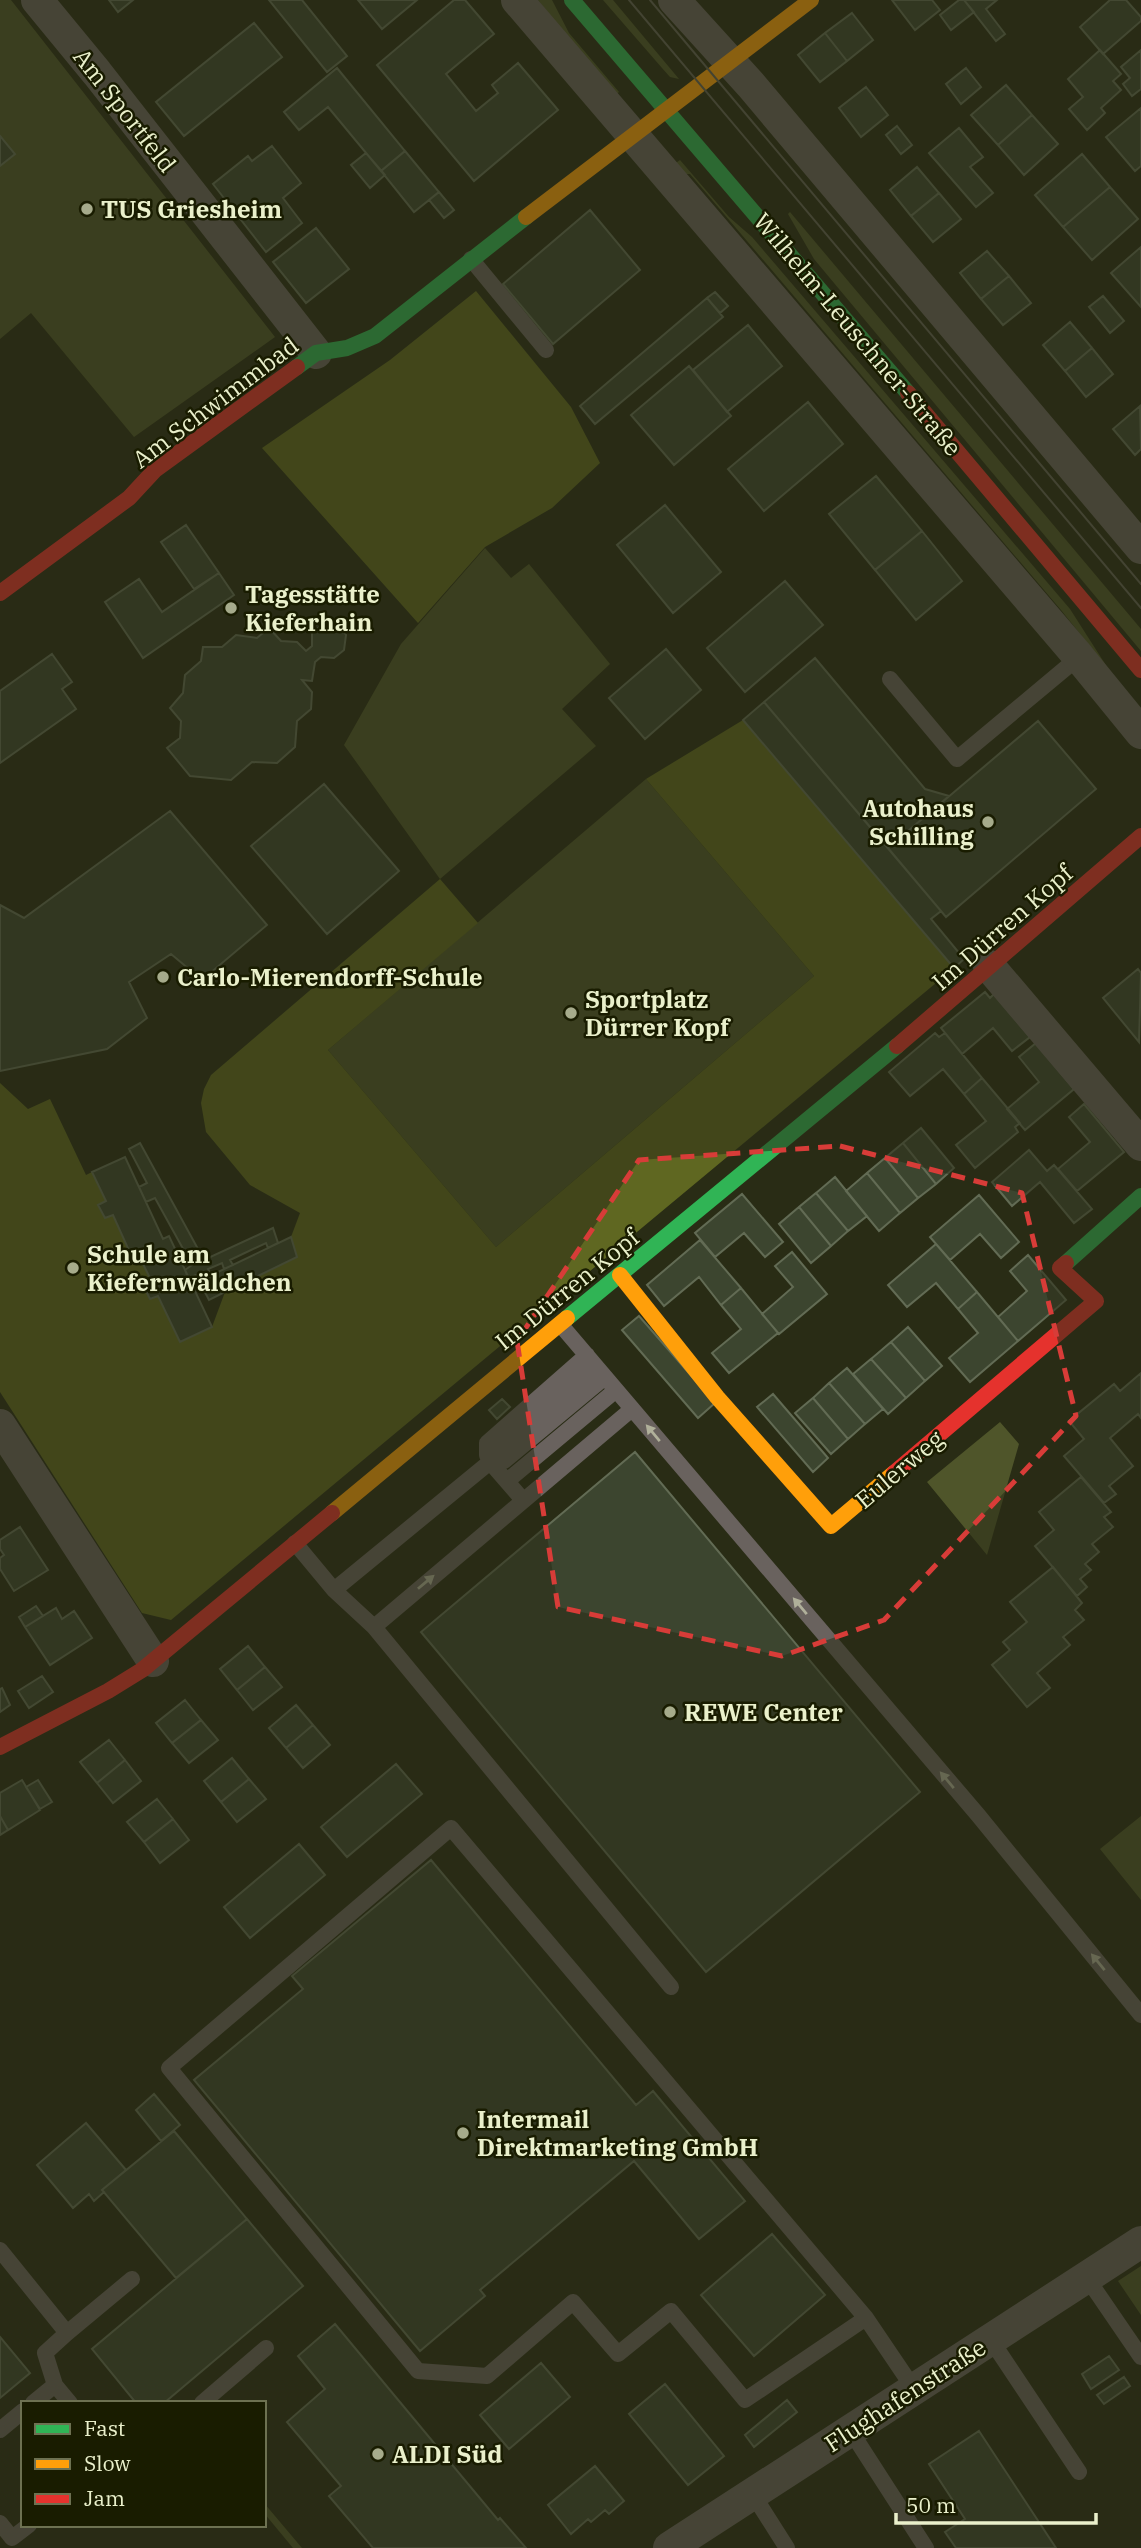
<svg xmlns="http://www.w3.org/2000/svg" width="1141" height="2548" font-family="'IBM Plex Serif',serif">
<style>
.green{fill:#4f552a}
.forest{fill:#5f6721}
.building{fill:#3c452f;stroke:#626b54;stroke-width:2}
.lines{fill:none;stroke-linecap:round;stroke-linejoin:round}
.lane{stroke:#69625e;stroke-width:16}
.street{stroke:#69625e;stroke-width:32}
.fast{stroke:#30b455;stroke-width:16}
.slow{stroke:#ff9f0a;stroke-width:16}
.jam{stroke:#e5322d;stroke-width:16}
.tram{stroke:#626054;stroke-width:2}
.oneway{fill:#b0b09a}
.marked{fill:none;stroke:#d83c38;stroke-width:5;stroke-dasharray:14 9;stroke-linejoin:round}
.poi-dot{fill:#a6ab8b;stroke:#191c00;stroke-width:2.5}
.labels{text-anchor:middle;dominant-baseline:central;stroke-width:5;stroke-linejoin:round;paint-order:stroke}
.street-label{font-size:24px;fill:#eaf0cb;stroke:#191c00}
.poi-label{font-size:24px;font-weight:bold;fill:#eaf0cb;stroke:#191c00;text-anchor:start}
</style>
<rect width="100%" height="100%" fill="#292c15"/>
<path class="green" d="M0,0h11l264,337 -141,100 -103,-124 -31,26z
M538,0h14l17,33 50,59 -5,4z
M603,0h10l66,79 -9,-2 -8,-9z
M680,160l49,57 23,20 318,372 39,61 -48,-60 -371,-436h-10l-7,-9z
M790,212l351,417v22l-327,-392 -26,-45z
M485,548l26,30 18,-14 81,100 -48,45 34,37 -156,133 -96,-134 57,-101z
M646,779l168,197 -318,271 -168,-197z
M1000,1422l19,22 -32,111 -60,-73z
M1141,1816v84l-41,-51z
M1141,2266v49l-23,-34z
M264,2503l38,45h-9l-29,-35z"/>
<path class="forest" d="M476,291l95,116 29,56 -48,45 -67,39 -67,76 -156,-175 128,-88z
M743,720l211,248 -783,652 -29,-7 -142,-221v-309l28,26 22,-10 36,76 6,-3 14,29 -7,4 6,13 8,-3 18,39 6,-2 15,30 -9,4 7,13 8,-3 22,46 32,-15 13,-35 72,-35 -6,-20 9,-24 -50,-28 -44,-53 -5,-29 3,-14 7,-14 229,-196 38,44 -150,127 168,197 318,-271 -168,-197z"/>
<path class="building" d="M109,0h24l-15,12z
M269,0h33l45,56 -20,16z
M358,0h59l-35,29z
M454,0h11l29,34 -48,40 30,37 22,-18 -6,-8 26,-22 40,47 -84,71 -97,-116z
M892,0h40l8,10 -25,20z
M959,0h5l10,12 -23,18 -11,-15z
M964,0h33l-11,9 19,25 -9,7z
M1110,0h16l15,17v4l-38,33 -23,-27z
M852,13l21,27 -26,21 -22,-28z
M254,23l28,34 -98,79 -28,-34z
M825,33l22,28 -27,21 -22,-27z
M1100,50l21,24 -8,7 8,9 -20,18 4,5 -18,17 -18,-21 14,-12 -15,-18z
M1141,50v39l-9,7 -9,-12 7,-6 -9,-11z
M337,68l68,83 -24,20 -53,-64 -29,23 -15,-18z
M966,68l15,19 -20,17 -15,-20z
M1006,85l26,30 -34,30 -27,-30z
M866,87l22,28 -27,22 -22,-29z
M1141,108v58l-6,5 -29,-34z
M1032,115l26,29 -34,31 -26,-30z
M897,126l15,19 -11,9 -15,-19z
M959,128l24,29 -13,10 23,26 -17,14 -47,-54z
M0,136l15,18 -15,12z
M272,146l29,37 -18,15 19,25 -36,29 -53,-68 35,-28 4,5z
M405,151l34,41 -25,20 -33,-41z
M366,153l19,22 -15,13 -19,-23z
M1082,154l28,33 -47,40 -28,-32z
M917,167l22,26 -28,23 -21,-26z
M1110,187l28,32 -46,41 -29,-33z
M439,192l15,18 -10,8 -15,-18z
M939,193l22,26 -28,23 -22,-26z
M590,210l50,60 -87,74 -50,-60z
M316,228l33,41 -43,34 -33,-41z
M1141,247v60l-30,-34z
M987,251l22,25 -28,23 -21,-26z
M1009,276l22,27 -28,22 -22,-26z
M715,292l13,14 -8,7 -13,-15z
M1103,296l21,25 -14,12 -21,-26z
M707,298l16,19 -128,107 -15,-18z
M1070,322l22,26 -27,23 -22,-26z
M748,325l34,41 -55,46 -34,-42z
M1092,348l21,26 -27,23 -21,-26z
M689,366l42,50 -57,49 -43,-50z
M808,402l35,42 -79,67 -36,-42z
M1140,406l1,43 -6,6 -22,-26z
M876,476l46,55 -47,39 -46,-56z
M665,505l56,67 -48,41 -56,-68z
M186,525l33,48 -25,16 -33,-47z
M922,531l40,50 -46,39 -41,-50z
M219,573l15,22 -91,63 -38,-56 34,-23 23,33z
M785,581l38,44 -78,67 -38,-44z
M325,623l14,1 7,11 -2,15 -10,8 -13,-1 -6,5 -3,19 -10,-1 10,12 -1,17 -14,12 -2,26 -18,16 -25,-1 -21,18 -41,-4 -23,-28 13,-10 1,-17 -11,-13 13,-15 2,-18 16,-14 2,-14h19l14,-12 21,3 12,-10 12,13 16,1 9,9 6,-5v-14z
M666,649l35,41 -56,49 -36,-41z
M52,654l20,28 -10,7 14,20 -76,54v-72z
M815,658l110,131 24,7 -61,52 -124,-146z
M764,702l177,209 -10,8 33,40 -10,9 -211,-248z
M1038,721l58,68 -150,128 -58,-69z
M324,784l75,87 -72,63 -76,-88z
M170,811l97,114 -65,55 -31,-26 -42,28 18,36 -40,31 -107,22v-166l24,13z
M1138,969l3,4 -2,69 -36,-44z
M985,992l5,6 4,-4 36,43 -18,14 -19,-23 -31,26 -21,-26z
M935,1033l4,4 6,-4 37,45 -18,16 -21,-25 -33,27 -21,-24z
M1036,1043l38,46 -49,41 -18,-21 32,-27 -20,-25z
M982,1078l38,45 -5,4 3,5 -43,36 -19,-23 30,-24 -22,-27z
M1084,1104l40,48 -47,39 -19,-22 32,-27 -21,-25z
M921,1128l33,40 -18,16 -33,-41z
M140,1143l64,117 69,-32 5,15 -10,5 -2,-5 -36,17 3,5 -9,4 -2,-6 -14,6 7,16 6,-3 4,10 -16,8 -13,-25 -8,3 -3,-8 7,-5 -37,-67 -9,4 -7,-15 8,-4 -18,-34z
M903,1143l33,41 -18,14 -33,-40z
M1029,1150l18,21 7,-6 38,44 -18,14 -34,-41 -28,24 -20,-24z
M125,1157l38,82 6,-3 43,91 -32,15 -22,-46 -8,3 -7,-14 9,-3 -15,-30 -6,3 -18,-40 -8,3 -7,-13 8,-4 -14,-29z
M885,1158l33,40 -18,15 -33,-40z
M867,1173l33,40 -21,18 -33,-40z
M835,1177l32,39 -19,15 -32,-38z
M816,1193l32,38 -17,15 -32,-39z
M742,1194l41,48 -18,15 -21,-24 -29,24 -20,-24z
M979,1195l40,47 -18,16 -21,-24 -30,26 -20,-23z
M799,1207l32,39 -20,17 -32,-39z
M291,1237l6,20 -72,35 -9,-19z
M700,1240l41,48 -20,17 -22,-28 -35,29 -17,-21z
M936,1244l41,48 -19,17 -22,-26 -29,24 -19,-22z
M792,1252l35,42 -48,40 -17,-20 31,-27 -18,-21z
M1028,1255l38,45 -48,41 -20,-24 29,-26 -17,-20z
M741,1288l37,45 -49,40 -17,-20 29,-24 -20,-24z
M977,1292l41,49 -48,41 -21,-24 29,-25 -20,-24z
M639,1316l76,87 -17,15 -76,-88z
M908,1327l34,39 -17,15 -34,-39z
M891,1342l34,39 -19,17 -35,-39z
M871,1359l35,39 -18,16 -35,-40z
M847,1368l36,41 -18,15 -36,-41z
M1141,1373v45l-3,-4 -28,24 23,28 -24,20 7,8 -12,9 -40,-47 20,-17 -15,-18 45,-37 6,7z
M829,1383l36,41 -17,15 -35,-41z
M773,1394l55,64 -15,14 -56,-65z
M813,1398l35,41 -17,15 -36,-41z
M502,1399l8,8 -13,12 -8,-9z
M635,1452l285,340 -214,180 -285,-340z
M1081,1477l30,35 -7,5 9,10 -21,17 7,8 -14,12 6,6 -11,9 7,8 -10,9 -42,-50 19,-16 -15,-18z
M20,1527l28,43 -34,21 -14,-22v-11l4,-3 -4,-6v-9z
M1053,1567l29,36 -7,7 9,10 -21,17 7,8 -33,28 13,15 -23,19 -35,-42 18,-15 -7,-8 24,-20 -17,-20z
M36,1606l7,10 -18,11 -6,-10z
M56,1608l6,11 12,-8 18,27 -42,27 -25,-38z
M248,1646l17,21 -28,23 -17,-21z
M265,1667l17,20 -29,23 -16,-20z
M42,1676l11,16 -24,16 -11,-17z
M2,1688l8,17 -10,7v-23z
M185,1700l16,20 -29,23 -16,-20z
M296,1705l17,20 -27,23 -17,-20z
M201,1720l17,20 -29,23 -17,-20z
M313,1725l17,20 -27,23 -17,-20z
M109,1740l16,20 -28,23 -17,-21z
M232,1758l17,21 -28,23 -17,-21z
M125,1760l16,21 -28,22 -16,-20z
M396,1764l26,30 -75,63 -26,-30z
M249,1779l17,20 -29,23 -16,-20z
M22,1780l18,30 -32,20 -8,-14v-23z
M38,1780l14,22 -12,7 -14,-22z
M157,1799l16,20 -29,23 -17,-20z
M0,1816l8,14 -8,5z
M173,1819l16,21 -29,23 -16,-21z
M299,1844l26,31 -75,63 -26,-31z
M431,1860l205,245 17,-14 92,110 -46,38 -65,-78 -154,129 5,6 -65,55 -226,-271 109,-91 -11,-13z
M154,2094l26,31 -19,16 -25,-31z
M86,2123l40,47 -24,20 2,2 -10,9 -5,-7 -16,14 -36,-43z
M174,2131l73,88 -71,59 -74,-88z
M247,2219l56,67 -139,117h-28l-44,-54z
M772,2234l53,61 -71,61 -53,-61z
M335,2324l163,196 2,-2 26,30h-153l-44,-52 12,-10 -54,-64 38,-33 -27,-33z
M0,2337l30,36 -30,25z
M1109,2356l10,14 -28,19 -9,-15z
M541,2363l29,34 -61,52 -29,-34z
M1124,2377l6,9 -26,18 -7,-9z
M665,2384l59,72 -36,29 -59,-71z
M787,2400l10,12 -43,35 -9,-12z
M979,2431l77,117h-100l-11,-16 20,-13 -36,-55z
M595,2466l29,35 -15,13 -4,-4 -14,12 -3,-3 -17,15 -23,-29z"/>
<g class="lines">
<path class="lane" d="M471,259l75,91
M890,679l67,80 122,-102
M560,1324l418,491 163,200
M490,1462l-3,-7v-12l100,-88
M490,1462l14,-1 101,-84
M490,1462l6,-10 99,-86
M507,1481l109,-91
M295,1543l39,47 40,37 297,360
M334,1590l156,-128 33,38
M374,1627l258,-218
M0,2250l67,83 65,-54
M1087,2278l54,79
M866,2318l-121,82 -74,-89 -53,43 -45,-52 -86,74 -69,-5 -249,-303 282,-240 415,490 48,71
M67,2333l-22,20 10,32 15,18
M991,2340l88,132
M33,2403l22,-18
M202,2403l64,-55
M0,2430l23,-19
M850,2430l76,118
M752,2493l35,55
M0,2523l12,15 17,-13"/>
<path class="street" d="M37,0l60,73 219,280
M517,0l562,657 62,76
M674,0l77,85 390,463
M989,966l152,179
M0,1425l153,236
M669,2548l472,-306"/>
<path class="fast" d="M572,0l336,393
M297,367l19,-14 31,-5 28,-12 151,-119
M1066,1263l75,-67
M567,1318l330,-272"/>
<path class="slow" d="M526,217l285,-217
M620,1275l97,122 114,129 63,-53
M332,1513l235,-195"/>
<path class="jam" d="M908,393l233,277
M0,593l129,-95 26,-28 142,-103
M897,1046l244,-210
M894,1473l202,-172 -36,-33 6,-5
M0,1747l108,-56 34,-21 190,-157"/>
<path class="tram" d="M629,0l512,608
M650,0l491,584"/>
</g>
<defs><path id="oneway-solid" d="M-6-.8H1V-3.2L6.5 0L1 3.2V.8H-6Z" transform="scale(1.75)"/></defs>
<g class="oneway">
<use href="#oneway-solid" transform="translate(653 1433) rotate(-130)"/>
<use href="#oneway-solid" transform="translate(426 1582) rotate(-40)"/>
<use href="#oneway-solid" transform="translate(800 1606) rotate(-130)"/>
<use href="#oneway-solid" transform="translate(947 1780) rotate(-130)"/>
<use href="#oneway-solid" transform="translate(1098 1962) rotate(-129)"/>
</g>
<path d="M0 0H1141V2548H0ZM840,1146l182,47 54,223 -192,204 -102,36 -224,-49 -41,-266 122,-181z" fill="#292c15" fill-opacity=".55" fill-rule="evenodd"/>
<path class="marked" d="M840,1146l182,47 54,223 -192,204 -102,36 -224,-49 -41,-266 122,-181z"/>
<g class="poi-dot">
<circle cx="87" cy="209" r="7"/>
<circle cx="231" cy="608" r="7"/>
<circle cx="988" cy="822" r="7"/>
<circle cx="163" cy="977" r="7"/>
<circle cx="571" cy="1013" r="7"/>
<circle cx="73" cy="1268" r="7"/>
<circle cx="670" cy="1712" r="7"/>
<circle cx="463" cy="2133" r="7"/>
<circle cx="378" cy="2454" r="7"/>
</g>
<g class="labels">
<g class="street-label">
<text transform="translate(125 110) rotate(52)">Am Sportfeld</text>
<text transform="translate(858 334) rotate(50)">Wilhelm-Leuschner-Straße</text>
<text transform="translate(215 402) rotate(-37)">Am Schwimmbad</text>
<text transform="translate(1002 927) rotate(-41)">Im Dürren Kopf</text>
<text transform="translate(567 1289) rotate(-39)">Im Dürren Kopf</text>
<text transform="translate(899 1469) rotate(-40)">Eulerweg</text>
<text transform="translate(905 2395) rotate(-33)">Flughafenstraße</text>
</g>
<g class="poi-label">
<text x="101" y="209">TUS Griesheim</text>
<text x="245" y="594">Tagesstätte<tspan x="245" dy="28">Kieferhain</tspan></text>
<text x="974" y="808" text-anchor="end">Autohaus<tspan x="974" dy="28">Schilling</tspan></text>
<text x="177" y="977">Carlo-Mierendorff-Schule</text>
<text x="585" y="999">Sportplatz<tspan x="585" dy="28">Dürrer Kopf</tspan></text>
<text x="87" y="1254">Schule am<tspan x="87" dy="28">Kiefernwäldchen</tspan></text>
<text x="684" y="1712">REWE Center</text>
<text x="477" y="2119">Intermail<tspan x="477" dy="28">Direktmarketing GmbH</tspan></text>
<text x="392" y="2454">ALDI Süd</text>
</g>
</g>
<rect x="21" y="2401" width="245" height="126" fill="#191c00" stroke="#6d7151" stroke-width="2"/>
<rect x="35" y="2424" width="35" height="10" fill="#30b455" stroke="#6d7151" stroke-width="2"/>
<text x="84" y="2436" font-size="21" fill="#eaf0cb">Fast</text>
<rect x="35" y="2459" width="35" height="10" fill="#ff9f0a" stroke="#6d7151" stroke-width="2"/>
<text x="84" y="2471" font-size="21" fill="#eaf0cb">Slow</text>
<rect x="35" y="2494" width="35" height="10" fill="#e5322d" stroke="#6d7151" stroke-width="2"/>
<text x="84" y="2506" font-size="21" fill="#eaf0cb">Jam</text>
<path d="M896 2513v10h200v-10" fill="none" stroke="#eaf0cb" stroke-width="3.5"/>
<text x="906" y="2513" font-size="21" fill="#eaf0cb" stroke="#191c00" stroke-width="5" paint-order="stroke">50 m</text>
</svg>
